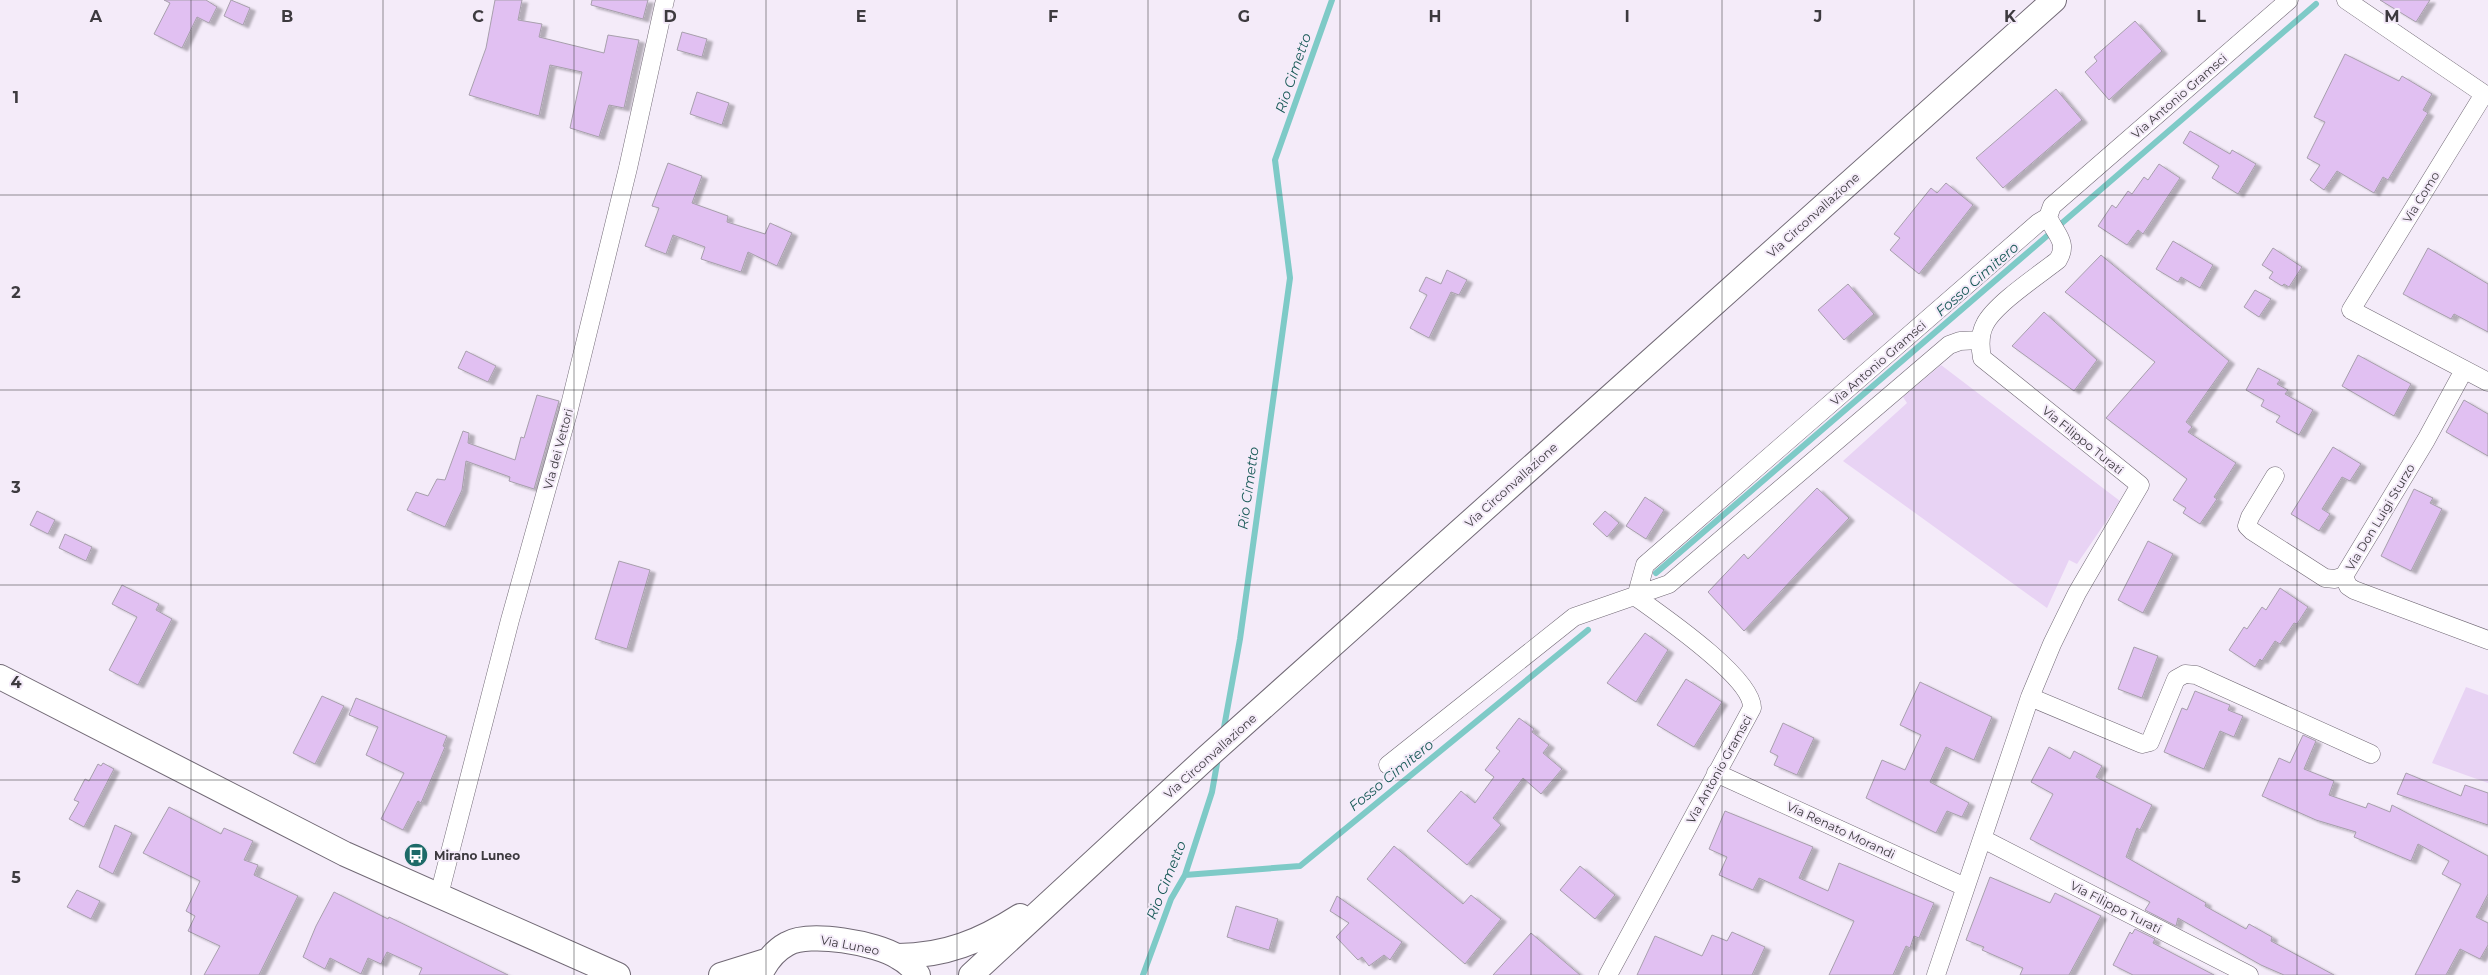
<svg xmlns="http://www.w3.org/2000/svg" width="2488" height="975" font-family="Montserrat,sans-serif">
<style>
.green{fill:#e8d3f4}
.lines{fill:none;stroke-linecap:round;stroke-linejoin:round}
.stream{stroke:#7ecac7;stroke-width:6}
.building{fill:#e1c0f2;stroke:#a79fac;filter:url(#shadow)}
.street-casing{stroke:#716975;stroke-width:19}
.secondary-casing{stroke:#716975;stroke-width:26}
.street{stroke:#fff;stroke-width:18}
.secondary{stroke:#fff;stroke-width:24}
.grid{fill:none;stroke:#3d3a3f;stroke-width:1;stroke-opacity:0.55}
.labels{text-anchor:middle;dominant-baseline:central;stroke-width:4;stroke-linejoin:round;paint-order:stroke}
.street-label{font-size:12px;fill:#3d3a3f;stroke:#f4ebf9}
.poi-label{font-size:12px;font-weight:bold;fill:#3d3a3f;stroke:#f4ebf9;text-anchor:start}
.water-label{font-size:14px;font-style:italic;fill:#195a58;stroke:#f4ebf9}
.grid-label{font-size:16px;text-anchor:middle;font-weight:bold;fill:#3d3a3f;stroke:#f4ebf9;stroke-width:4;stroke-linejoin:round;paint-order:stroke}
</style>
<defs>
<filter id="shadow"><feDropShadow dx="5.5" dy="3" stdDeviation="1" flood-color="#0004"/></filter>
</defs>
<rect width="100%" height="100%" fill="#f4ebf9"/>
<path class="green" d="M1941,365l179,136 -43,63 -8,-4 -22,48 -204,-147 64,-58 -4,-6z
M2466,687l22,8v88l-56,-20z"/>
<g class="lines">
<path class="stream" d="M1656,573l660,-569
M1223,733l17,-94 50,-361 -15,-118 57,-160
M1185,875l115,-9 288,-236
M1143,975l28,-76 14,-24 27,-83 6,-34"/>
</g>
<path class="building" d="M164,0h42l11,7 -8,16 -12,-6 -15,31 -28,-14 16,-31z
M231,0l19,8 -7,17 -19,-9z
M495,0h27l-4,20 24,4 -3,13 65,16 4,-18 31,5 -15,68 -15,-3 -10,32 -29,-9 12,-56 -32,-7 -11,51 -70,-21 17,-47z
M592,0h56l-5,19 -52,-14z
M2380,0h50l-14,22z
M2135,21l27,30 -53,49 -24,-28 12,-11 -3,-4z
M682,32l25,7 -5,18 -25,-7z
M2345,54l54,27 3,-5 30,18 -9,16 5,3 -40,67 -5,-3 -9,16 -37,-22 -13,19 -14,-10 10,-15 -13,-7 18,-36 -11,-5z
M2056,89l26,31 -79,68 -27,-30z
M697,92l32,11 -7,22 -32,-11z
M2190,131l40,23 2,-4 24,14 -18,30 -26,-16 7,-12 -36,-23z
M668,163l34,13 -10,27 36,13 -1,6 38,12 5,-11 22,10 -15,33 -29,-14 -7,20 -40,-13 4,-12 -32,-12 -7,19 -21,-8 14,-38 -7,-2z
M2159,164l21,14 -37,56 -5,-4 -11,15 -29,-19 14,-21 4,3 12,-17 4,3 12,-17 4,3z
M1946,183l27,22 -54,69 -29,-24 10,-12 -6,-4 37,-46 6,5z
M2173,241l40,24 -13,23 -19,-11 -3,5 -22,-13z
M2273,248l29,19 -13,20 -5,-3 -2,2 -13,-8 4,-6 -11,-7z
M2428,248l60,36v48l-34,-18 -3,5 -48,-25z
M2101,255l128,106 -43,61 6,5 -4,5 48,31 -22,34 3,2 -17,25 -17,-11 3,-5 -13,-8 14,-21 -81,-61 49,-56 -90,-70z
M1447,270l20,10 -8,15 -8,-3 -22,46 -19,-10 17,-33 -8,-4 7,-14 15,7z
M1848,284l26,30 -30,26 -26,-30z
M2255,290l16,9 -12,18 -15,-10z
M2044,312l53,48 -23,31 -62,-45z
M466,351l30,15 -8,16 -30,-14z
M2358,355l53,29 -17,32 -52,-30z
M2258,368l22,12 -3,4 11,6 -3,4 28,16 -14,25 -23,-13 4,-6 -19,-10 3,-6 -18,-10z
M537,395l22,6 -25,88 -25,-8 1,-4 -44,-16 -4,29 -17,37 -38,-17 9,-18 12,4 9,-17 8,1 18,-49 6,2 -1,10 47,17 6,-23 3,1z
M2464,400l24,14v42l-42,-24z
M2333,447l28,17 -11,17 -8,-4 -20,32 8,5 -11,17 -28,-17z
M1817,488l32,30 -105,113 -36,-39 36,-38 4,5z
M2414,489l19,9 -3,5 12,6 -31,62 -30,-15z
M1645,497l19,13 -18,29 -20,-13z
M37,511l18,9 -7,14 -18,-9z
M1605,511l14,12 -12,14 -14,-13z
M65,534l27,13 -6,14 -27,-13z
M2148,541l25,13 -30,59 -25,-13z
M619,561l31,9 -23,79 -32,-10z
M122,585l37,19 -3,6 16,9 -34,66 -29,-15 28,-53 -25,-13z
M2280,588l28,19 -11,17 -3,-1 -14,21 -5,-3 -13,20 -2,-2 -5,8 -26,-17 15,-23 3,2 15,-22 4,3z
M1645,633l23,17 -32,52 -29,-19z
M2134,647l24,9 -16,42 -24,-9z
M1686,679l36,23 -28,45 -37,-22z
M1920,682l72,35 -18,43 -28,-13 -16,35 39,21 -7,14 -15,-6 -11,22 -70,-35 16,-38 23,10 16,-35 -21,-10z
M2195,691l35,14 -2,5 15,6 -9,21 -14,-6 -16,38 -40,-17 18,-44 5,2z
M322,696l22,10 -29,58 -22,-11z
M356,698l91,38 -4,10 2,1 -24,56 -3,-2 -15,29 -22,-11 23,-46 -38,-18 12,-28 -29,-12z
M1519,718l15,11 -2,3 17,13 -6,8 19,16 -21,25 -18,-16 -30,40 8,7 -34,40 -40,-34 34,-40 14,12 19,-26 -9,-7 15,-19 -4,-3z
M1783,723l31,15 -17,37 -23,-10 4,-9 -8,-4z
M2303,735l13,6 -12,28 30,12 -5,14 37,13 2,-5 22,9 2,-7 96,51v38l-12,23 12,6v22l-8,14 -20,-10 -14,26h-31l46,-91 -19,-10 7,-13 -31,-17 -7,17 -57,-24 2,-5 -40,-12 -54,-24 17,-38 11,5z
M2049,747l21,12 4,-8 28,15 -6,11 56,28 -12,25 -3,-2 -11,29 80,46 -1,3 41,23 3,-5 23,13 -1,4 63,34h-50l-23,-10 -83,-47 -2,8 -31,-16 5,-8 -120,-63 23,-45 -22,-12z
M103,763l11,6 -30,58 -15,-8 10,-17 -5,-2 11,-21 4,2 9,-17 3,2z
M2406,773l55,23 4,-11 23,8v32l-91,-31z
M169,807l52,27 3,-6 29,13 -9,19 14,5 -4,10 44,21 -39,79h-55l16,-29 -32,-15 7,-15 -9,-5 14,-30 -57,-28z
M1725,811l88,36 -14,31 29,13 11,-28 95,40 -15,35 -5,-2 -4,12 -4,-2 -13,29h-64l25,-54 -95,-43 -6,12 -34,-15 8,-18 -18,-8z
M115,825l17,8 -19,41 -14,-7z
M1394,846l69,58 8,-9 30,24 -36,45 -98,-85z
M1580,866l35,29 -20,24 -35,-29z
M1990,877l60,26 5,-10 46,23 -32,59h-49l3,-7 -41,-18 2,-3 -18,-7z
M77,890l23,11 -9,18 -24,-12z
M334,892l54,27 1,-2 119,58h-89l3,-7 -35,-16 -6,12 -13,-6 -7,16 -31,-16 -5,11 -22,-12 13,-31z
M1337,896l65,46 -12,18 -6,-5 -15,11 -7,-9 -4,3 -22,-23 13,-14 -19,-12z
M1236,906l42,13 -9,31 -42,-13z
M2135,929l20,10 -2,4 61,32h-81l-20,-10 17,-33 2,2z
M1732,932l33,15 -13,28h-115l18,-39 47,20 10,-21 15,6z
M1531,933l49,42h-87z"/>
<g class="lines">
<g class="street-casing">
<path id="street" d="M2346,0l138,94 -133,216 137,72
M2464,370l-38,70 -82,136 4,10 6,4 134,50
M2275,476l-25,41 -3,9 5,5 73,47 10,1 9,-3
M1636,597l9,-32 393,-342 10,-6
M2030,697l112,47 8,-2 26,-63 9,-5 11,1 175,79
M1388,765l186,-148 95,-33 280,-239 11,-4 20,-1
M1716,773l249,114
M1983,839l266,136
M439,895l71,-275 58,-207 60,-245 37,-168
M1608,975l144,-267c1,-30 -91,-93 -116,-111
M1936,975l94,-278 22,-53 25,-51 63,-108 -158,-127c-2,-11 -3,-23 3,-34 10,-20 54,-49 73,-64 11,-18 -3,-26 -10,-43l4,-11 237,-206"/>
</g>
<g class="secondary-casing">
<path id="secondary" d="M0,677l345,177 273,121
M898,956c47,0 83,-15 122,-40
M721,975l45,-14
M760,975c6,-13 14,-24 27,-31 22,-13 90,-1 111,13 8,4 15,11 20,18
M971,975l235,-217 848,-758"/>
</g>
<use href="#street" class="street"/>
<use href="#secondary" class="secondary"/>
</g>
<path class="grid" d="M191,0v975M383,0v975M574,0v975M766,0v975M957,0v975M1148,0v975M1340,0v975M1531,0v975M1722,0v975M1914,0v975M2105,0v975M2297,0v975M0,195h2488M0,390h2488M0,585h2488M0,780h2488"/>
<defs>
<g id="bus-disc" transform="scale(1.25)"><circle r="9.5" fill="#1d6a68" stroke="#f4ebf9"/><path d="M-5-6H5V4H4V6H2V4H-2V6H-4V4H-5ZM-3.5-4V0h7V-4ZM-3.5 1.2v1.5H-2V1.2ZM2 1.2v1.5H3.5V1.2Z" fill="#fff"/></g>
</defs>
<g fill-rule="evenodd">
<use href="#bus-disc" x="416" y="855"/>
</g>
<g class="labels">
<g class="street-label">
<text transform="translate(2179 96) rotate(-41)">Via Antonio Gramsci</text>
<text transform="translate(2421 197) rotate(-58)">Via Como</text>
<text transform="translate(1813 215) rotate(-42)">Via Circonvallazione</text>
<text transform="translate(1878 363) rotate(-41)">Via Antonio Gramsci</text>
<text transform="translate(2083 440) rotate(39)">Via Filippo Turati</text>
<text transform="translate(558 449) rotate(-75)">Via dei Vettori</text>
<text transform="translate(1511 485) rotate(-42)">Via Circonvallazione</text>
<text transform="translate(2380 517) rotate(-59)">Via Don Luigi Sturzo</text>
<text transform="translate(1210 756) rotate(-42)">Via Circonvallazione</text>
<text transform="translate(1719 769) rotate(-61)">Via Antonio Gramsci</text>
<text transform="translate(1841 830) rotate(25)">Via Renato Morandi</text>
<text transform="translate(2116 907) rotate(27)">Via Filippo Turati</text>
<text transform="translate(850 945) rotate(11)">Via Luneo</text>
</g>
<g class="poi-label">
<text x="434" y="855">Mirano Luneo</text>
</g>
<g class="water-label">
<text transform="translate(1293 73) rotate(-71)">Rio Cimetto</text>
<text transform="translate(1977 279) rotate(-41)">Fosso Cimitero</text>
<text transform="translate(1248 488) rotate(-82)">Rio Cimetto</text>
<text transform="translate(1391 775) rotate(-39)">Fosso Cimitero</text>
<text transform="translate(1166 880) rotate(-68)">Rio Cimetto</text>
</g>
</g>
<g class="grid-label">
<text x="96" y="22">A</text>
<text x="287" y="22">B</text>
<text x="478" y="22">C</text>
<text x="670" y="22">D</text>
<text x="861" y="22">E</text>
<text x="1053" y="22">F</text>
<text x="1244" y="22">G</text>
<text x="1435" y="22">H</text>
<text x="1627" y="22">I</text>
<text x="1818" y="22">J</text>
<text x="2010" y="22">K</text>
<text x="2201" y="22">L</text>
<text x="2392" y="22">M</text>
<text x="16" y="103">1</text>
<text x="16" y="298">2</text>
<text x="16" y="493">3</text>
<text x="16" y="688">4</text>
<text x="16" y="883">5</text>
</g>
</svg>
